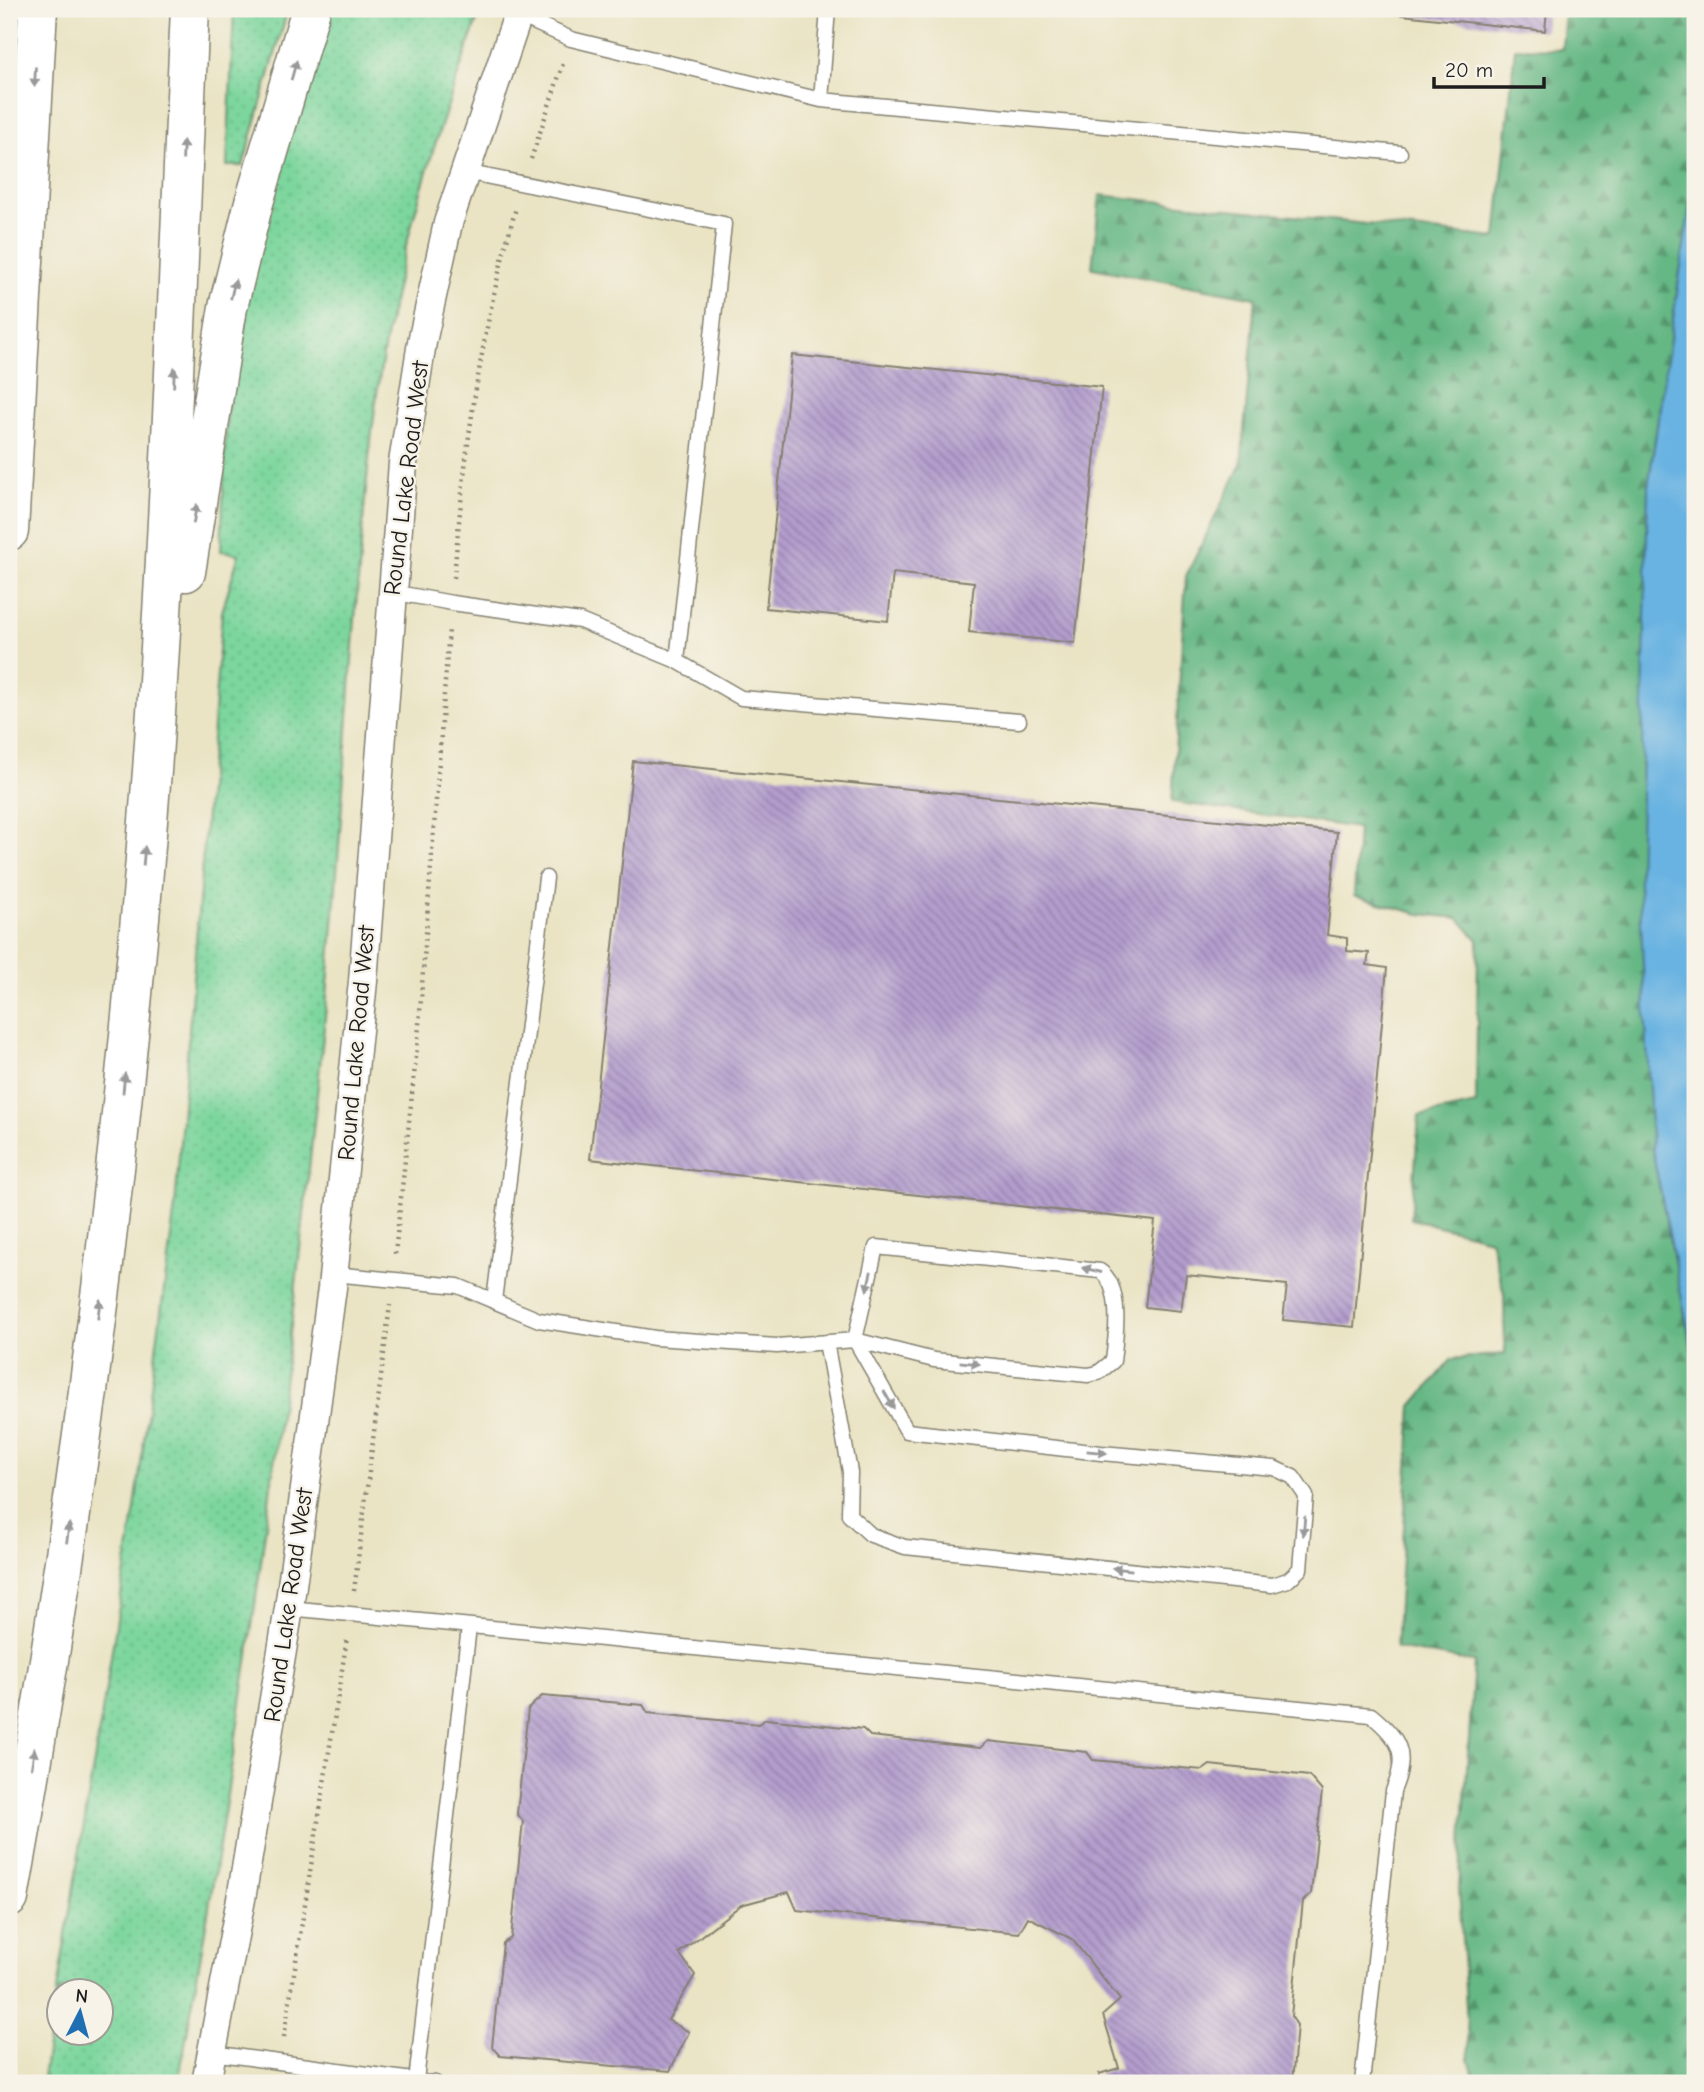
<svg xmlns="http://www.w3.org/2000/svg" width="1704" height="2092" font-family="'Comic Neue',sans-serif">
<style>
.grass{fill:url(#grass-dots);stroke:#4c795c;stroke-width:2;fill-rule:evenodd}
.forest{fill:url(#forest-firs);stroke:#406a50;stroke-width:2}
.water{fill:#69b3e2;stroke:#42687f;stroke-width:2}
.building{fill:url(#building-back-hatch)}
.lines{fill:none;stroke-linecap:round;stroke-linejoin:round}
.service-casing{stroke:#838070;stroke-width:17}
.minor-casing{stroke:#838070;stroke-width:31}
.motorway-casing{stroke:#838070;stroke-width:41}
.path{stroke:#838070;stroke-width:4.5;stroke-dasharray:2 5;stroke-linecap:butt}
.service{stroke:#fff;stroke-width:14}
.minor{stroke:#fff;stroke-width:28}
.motorway{stroke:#fff;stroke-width:38}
.oneway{fill:#999}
.labels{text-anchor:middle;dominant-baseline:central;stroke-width:5;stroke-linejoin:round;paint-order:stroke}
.street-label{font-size:24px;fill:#1c1c1c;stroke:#f7f3e8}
</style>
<defs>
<pattern id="grass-dots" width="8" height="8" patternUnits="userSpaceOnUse" patternTransform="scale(1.75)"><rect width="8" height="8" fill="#7cd69d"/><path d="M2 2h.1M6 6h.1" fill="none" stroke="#6bb787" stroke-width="1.8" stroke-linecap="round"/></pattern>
<pattern id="forest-firs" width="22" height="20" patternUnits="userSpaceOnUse" patternTransform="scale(1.75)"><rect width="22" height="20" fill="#65b784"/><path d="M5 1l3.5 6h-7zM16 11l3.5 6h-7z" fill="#52946b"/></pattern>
<pattern id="building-back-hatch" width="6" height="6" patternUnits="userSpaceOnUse" patternTransform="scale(1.75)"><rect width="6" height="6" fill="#b39dce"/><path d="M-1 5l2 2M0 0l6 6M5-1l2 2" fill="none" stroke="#917fa6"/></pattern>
</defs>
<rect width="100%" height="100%" fill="#f7f3e8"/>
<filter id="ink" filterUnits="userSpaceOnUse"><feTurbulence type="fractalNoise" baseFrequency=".0143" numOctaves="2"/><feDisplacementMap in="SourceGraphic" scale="14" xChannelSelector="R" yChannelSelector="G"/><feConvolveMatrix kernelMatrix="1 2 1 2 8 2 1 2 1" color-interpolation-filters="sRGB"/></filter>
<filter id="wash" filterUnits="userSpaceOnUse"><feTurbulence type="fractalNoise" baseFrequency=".00686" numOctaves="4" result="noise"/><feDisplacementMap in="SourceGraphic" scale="28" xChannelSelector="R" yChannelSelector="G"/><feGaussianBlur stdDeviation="1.57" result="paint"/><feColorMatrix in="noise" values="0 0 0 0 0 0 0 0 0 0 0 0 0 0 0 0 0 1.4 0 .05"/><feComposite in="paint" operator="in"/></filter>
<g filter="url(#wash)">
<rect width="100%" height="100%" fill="#eae4c5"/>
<path class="grass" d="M234,9h54l-45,157h-16z
M327,9h154c-35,99 -69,199 -90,303 -20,97 -27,196 -35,294 -11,140 -18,281 -32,421 -36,354 -81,707 -146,1056h-136l93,-575 40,-301 47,-595 17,-58 -18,-3c3,-56 2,-115 10,-170 20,-126 61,-250 96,-372zM60,1990h42v42h-42z"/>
<path class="forest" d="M1565,9h130v163l-47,315 4,662 43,215v719l-220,-2 -6,-23 -10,-170 15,-226 -78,-14 16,-242 40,-47 53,-5 -1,-60 -14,-55 -79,-20 8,-103 57,-12 2,-164 -20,-22 -39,-4 -65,-18 4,-68 -186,-26 14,-226 55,-112 15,-166 -164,-30 8,-73 396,43 19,-190 47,1z"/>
<path class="water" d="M1695,172v1192l-43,-215 -13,-266 9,-396z"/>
<g id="blocks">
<path class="building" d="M1349,9h198l-2,22z
M792,355l310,32 -27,256 -106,-11 5,-50 -81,-9 -5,48 -122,-13z
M633,761l704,71 -10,103 20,3v13l22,2 -2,12 20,3 -33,359 -71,-7 4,-35 -101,-10 -5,36 -36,-4 10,-86 -565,-62z
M542,1696l101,9 5,8 110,11 8,-5 97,10 7,7 110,12 8,-7 99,11 6,8 110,10 7,-5 99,11 13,15 -11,103 -8,7 -12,115 6,9 -5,58h-191l-2,-9 20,-6 -16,-53 17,-15 -48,-61 -44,-22 -9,16 -222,-23 -8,-18 -48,13 -62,48 16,22 -27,45 21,12 -19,39 -170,-15 -8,-9 11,-104 8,-5 12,-117 -6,-7 11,-105z"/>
</g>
</g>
<g filter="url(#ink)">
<use href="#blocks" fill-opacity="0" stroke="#838070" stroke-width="2"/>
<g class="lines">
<g class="service-casing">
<path id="service" d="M518,15l53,24 250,61 579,53
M821,100l7,-91
M392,592l60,11 128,18 97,40 47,-437 -259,-52
M677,661l64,37 278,23
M333,1274l125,12 81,34 116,18 122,8 78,-6 79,20 154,15 10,-2 15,-12c3,-24 10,-75 -13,-90l-224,-24 -21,93 52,91 194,22 173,15 19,9 13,19 -6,73 -12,11 -16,5 -367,-38 -34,-12 -22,-20 1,-43 -24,-130
M494,1301l52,-423
M289,1608l1082,107c29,24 38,39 22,76l-31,292
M212,2053l223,30
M416,2081l53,-454
M784,2083h22"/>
</g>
<g class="minor-casing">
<path id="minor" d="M206,2083l35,-184 48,-291 43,-320 31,-307 40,-518 19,-121 26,-119 72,-214"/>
</g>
<g class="motorway-casing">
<path id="motorway" d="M9,531l29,-522
M186,572l42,-265 25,-101 58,-197
M9,1898c67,-373 115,-749 143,-1127 18,-253 26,-508 38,-762"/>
</g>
<path class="path" d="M531,159l33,-98
M454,578c10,-125 27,-250 62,-370
M395,1254l23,-216 31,-409
M354,1591l36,-286
M284,2037l63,-399"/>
<use href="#service" class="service"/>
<use href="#minor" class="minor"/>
<use href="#motorway" class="motorway"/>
</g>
<defs><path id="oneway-solid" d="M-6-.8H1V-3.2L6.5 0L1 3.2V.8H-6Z" transform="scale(1.75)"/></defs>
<g class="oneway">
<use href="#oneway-solid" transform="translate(294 70) rotate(-74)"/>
<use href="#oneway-solid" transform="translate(35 77) rotate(93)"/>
<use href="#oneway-solid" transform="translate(183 150) rotate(-88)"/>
<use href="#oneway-solid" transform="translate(233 289) rotate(-77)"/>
<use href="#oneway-solid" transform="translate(174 377) rotate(-88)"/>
<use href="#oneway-solid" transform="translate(195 514) rotate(-80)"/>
<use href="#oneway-solid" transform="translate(144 856) rotate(-85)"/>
<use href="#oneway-solid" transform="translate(124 1083) rotate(-84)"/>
<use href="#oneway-solid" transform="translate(1092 1270) rotate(-165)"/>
<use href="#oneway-solid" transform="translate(869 1281) rotate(103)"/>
<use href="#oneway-solid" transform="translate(99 1309) rotate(-83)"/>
<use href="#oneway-solid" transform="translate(970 1363) rotate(6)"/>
<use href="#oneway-solid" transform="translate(889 1400) rotate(60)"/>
<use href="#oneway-solid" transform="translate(1097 1452) rotate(6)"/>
<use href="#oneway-solid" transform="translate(1304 1526) rotate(95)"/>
<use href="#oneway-solid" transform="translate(68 1533) rotate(-82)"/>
<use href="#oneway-solid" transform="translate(1122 1569) rotate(-174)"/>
<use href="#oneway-solid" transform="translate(33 1758) rotate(-81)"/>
</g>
</g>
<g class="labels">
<g class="street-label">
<text transform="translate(406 478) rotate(-83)">Round Lake Road West</text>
<text transform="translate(356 1043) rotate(-85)">Round Lake Road West</text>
<text transform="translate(288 1605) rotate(-82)">Round Lake Road West</text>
</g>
</g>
<rect width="1704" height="2092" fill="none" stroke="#f7f3e8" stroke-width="35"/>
<g transform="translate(80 2012) rotate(6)"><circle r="33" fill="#f7f3e8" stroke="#9f9d96" stroke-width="2"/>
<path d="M0-5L12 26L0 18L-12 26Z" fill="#1f6fb2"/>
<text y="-10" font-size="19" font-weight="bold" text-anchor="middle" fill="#1c1c1c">N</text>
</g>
<path d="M1434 77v10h110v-10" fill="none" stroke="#1c1c1c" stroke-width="3.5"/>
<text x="1445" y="77" font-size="21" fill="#1c1c1c" stroke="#f7f3e8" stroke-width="5" paint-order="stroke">20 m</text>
</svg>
